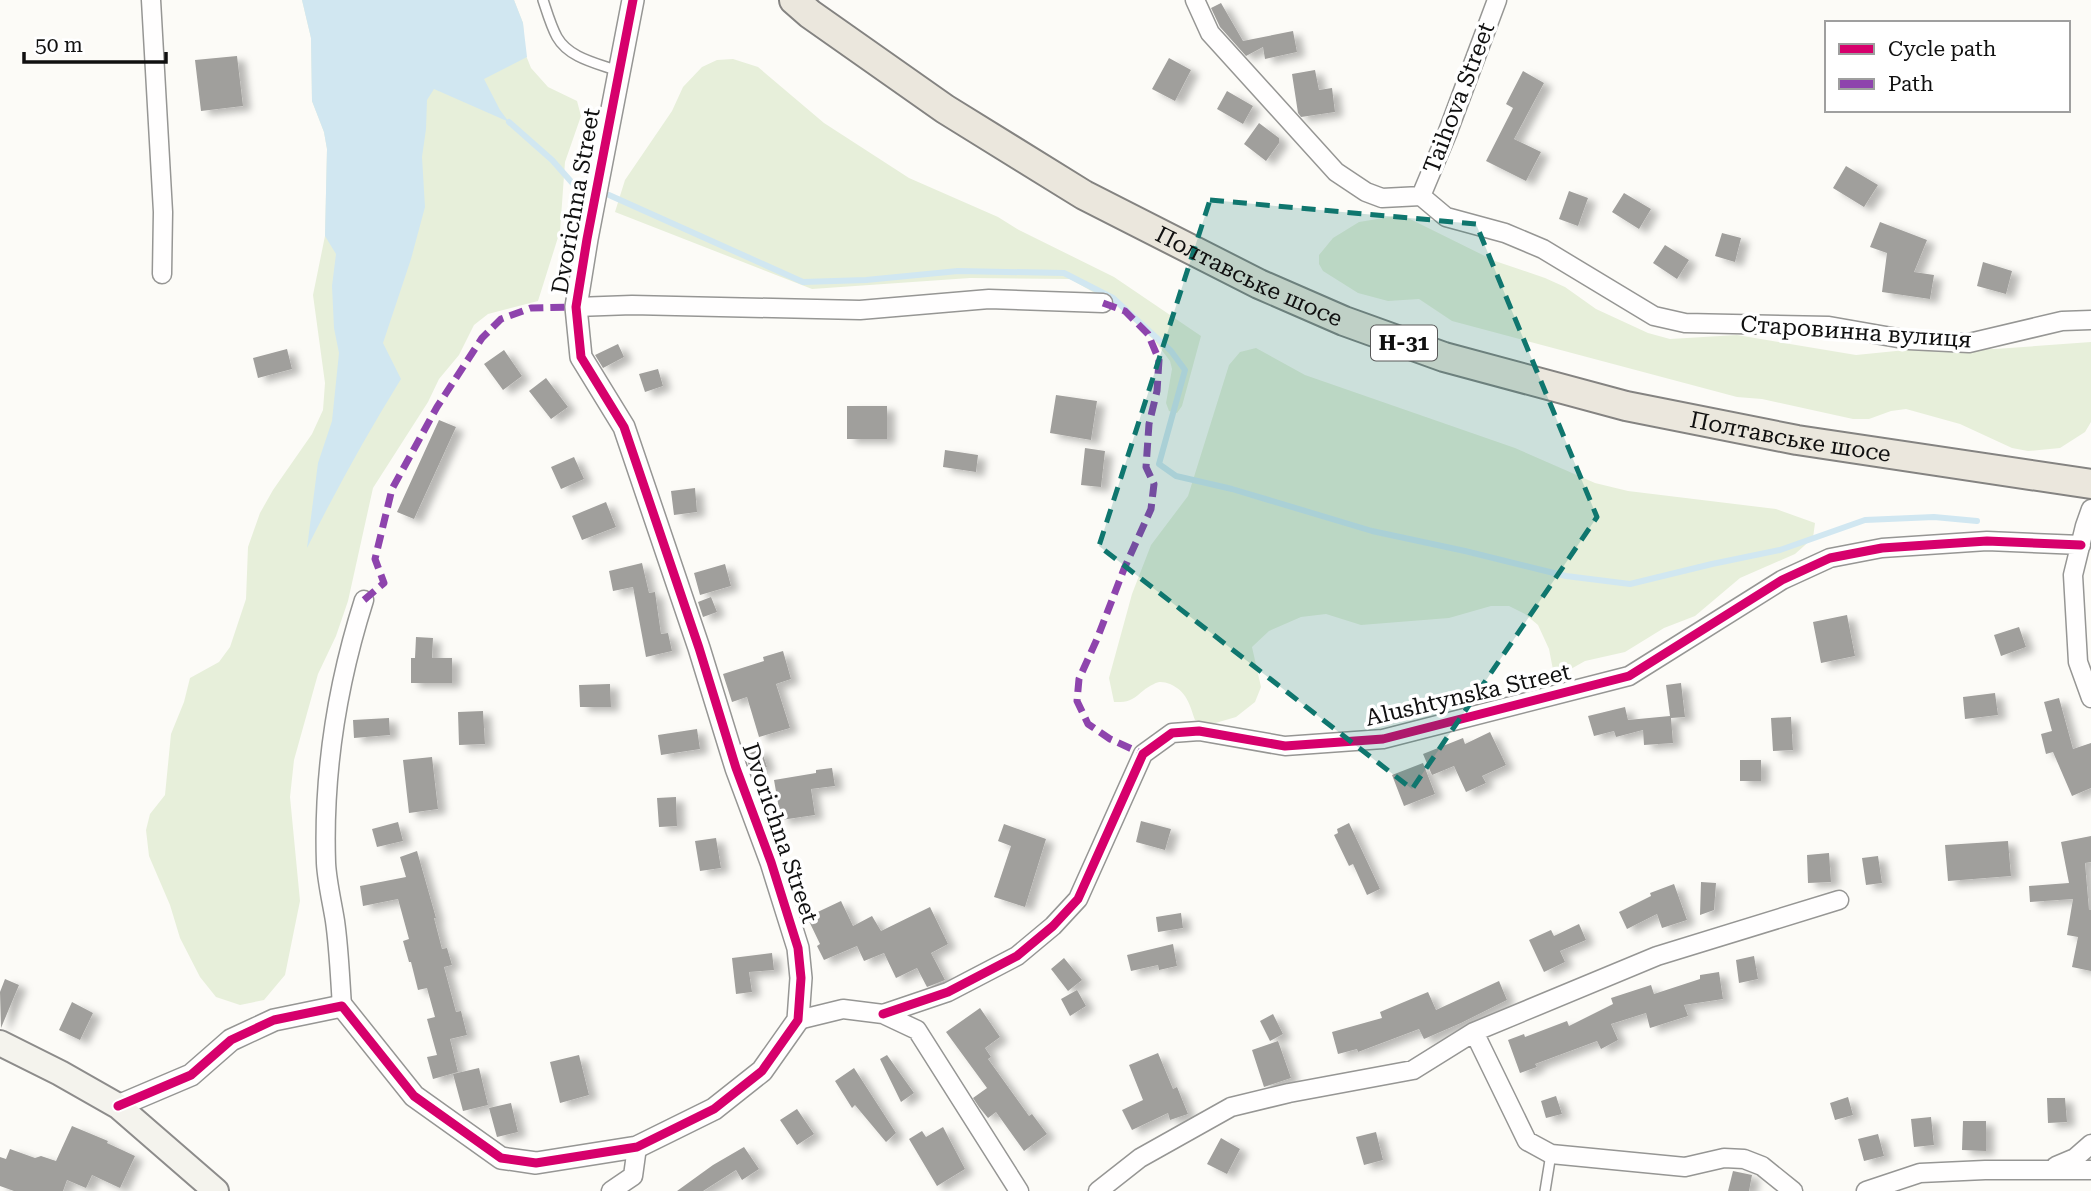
<svg xmlns="http://www.w3.org/2000/svg" width="2091" height="1191" font-family="'Roboto Serif',serif">
<style>
.green{fill:#e7efda}
.water{fill:#d1e7f1}
.lines{fill:none;stroke-linecap:round;stroke-linejoin:round}
.stream{stroke:#d1e7f1;stroke-width:6}
.building{fill:#a09f9c;filter:url(#shadow)}
.service-casing{stroke:#969694;stroke-width:12}
.minor-casing{stroke:#969694;stroke-width:21}
.tertiary-casing{stroke:#969694;stroke-width:24}
.secondary-casing{stroke:#8d8c8b;stroke-width:28}
.primary-casing{stroke:#848381;stroke-width:32}
.service{stroke:#fffefe;stroke-width:9}
.minor{stroke:#fffefe;stroke-width:18}
.tertiary{stroke:#fffefe;stroke-width:21}
.secondary{stroke:#f4f3ed;stroke-width:24}
.primary{stroke:#ebe7dd;stroke-width:28}
.quiet{stroke:#8e44ad;stroke-width:7;stroke-dasharray:14 7;stroke-linecap:butt}
.cycleway-casing{stroke:#fff;stroke-width:13}
.cycleway{stroke:#d6006c;stroke-width:9}
.marked{fill:#0f766e;fill-opacity:0.2;stroke:#0f766e;stroke-width:5;stroke-dasharray:14 9;stroke-linejoin:round}
.labels{text-anchor:middle;dominant-baseline:central;stroke-width:7;stroke-linejoin:round;paint-order:stroke}
.shield{fill:#fff;stroke:#585858;stroke-width:2}
.shield-label{font-size:21px;font-weight:bold;fill:#101010}
.street-label{font-size:23px;fill:#101010;stroke:#fff}
</style>
<defs>
<filter id="shadow"><feDropShadow dx="8" dy="4.5" stdDeviation="3.5" flood-color="#0004"/></filter>
</defs>
<rect width="100%" height="100%" fill="#fcfbf7"/>
<path class="green" d="M302,0h212l9,23 2,30 6,15 17,19 29,14 4,15 -16,46 -5,69 -22,70 -50,13 -14,11 -15,30 -20,24 -11,23 -55,86 -25,113 -12,35 -18,38 -24,86 -4,37 10,104 -15,74 -21,25 -24,5 -24,-8 -16,-20 -20,-39 -10,-33 -21,-49 -3,-26 4,-16 15,-19 6,-61 13,-32 6,-24 29,-16 11,-15 16,-48 2,-52 12,-34 13,-23 39,-56 11,-24 2,-27 -12,-88 12,-59 2,-87 -3,-17 -12,-31 -1,-63z
M733,59l25,8 66,56 85,55 89,39 21,13 95,47 87,59 -19,70 -5,7 -8,-2 -3,-8 6,-34 -2,-8 -16,-21 -38,-35 -46,-26 -100,-1 -158,11 -197,-77 10,-32 47,-69 11,-24 19,-20 15,-7z
M1395,216l15,3 85,42 50,17 20,9 31,22 52,24 22,6 67,-4 119,20 70,-7 69,1 96,-7v80l-6,10 -25,16 -32,3 -16,-3 -52,-24 -54,-15 -15,2 -22,8h-16l-91,-20 -25,-2 -285,-76 -33,-22 -31,2 -30,-8 -35,-22 -4,-7v-9l14,-17 26,-16z
M1256,348l49,27 210,73 80,35 33,8 148,18 39,14 -2,15 -18,16 -55,24 -45,38 -31,12 -39,24 -40,9 -23,13 -8,1 -5,-26 -11,-24 -13,-11 -16,-8h-18l-42,12 -88,7 -35,-11 -25,3 -32,14 -17,16 9,40 -6,15 -19,15 -24,7 -17,-4c-6,-17 -8,-28 -25,-36 -6,-2 -11,-3 -16,0 -19,9 -16,19 -40,18l-5,-24 23,-84 19,-49 37,-49 41,-131 11,-13z"/>
<path class="water" d="M302,0h212l9,23 4,34 -43,22 16,31 9,12 -75,-33 -7,11 -1,29 -4,28 3,50 -14,52 -28,84 18,36c-34,55 -65,111 -94,169l11,-85 14,-42 7,-68 -5,-25 -2,-42 4,-32 -11,-18 2,-87 -3,-17 -12,-31 -1,-63z"/>
<g class="lines">
<path class="stream" d="M509,122l43,38 23,26
M609,195l194,87 63,-2 92,-9 106,2 49,25 58,53 14,19 -26,94 17,12 56,13 140,42 93,20 101,25 64,8 82,-20 68,-14 85,-30 69,-3 43,4"/>
</g>
<path class="building" d="M1221,3l22,38 50,-10 4,21 -32,7 -2,-12 -17,9 -26,-29 -9,-19z
M237,56l6,50 -42,5 -6,-51z
M1169,58l22,12 -16,31 -23,-12z
M1315,70l4,20 13,-2 3,24 -34,5 -3,-4 -6,-39z
M1523,71l21,12 -30,56 27,13 -15,29 -40,-20 27,-53 -7,-4z
M1227,91l26,15 -10,18 -26,-15z
M1259,123l20,15v5l-13,18 -22,-17z
M1846,166l32,19 -14,22 -31,-19z
M1569,191l19,7 -10,28 -19,-7z
M1624,193l27,16 -12,20 -27,-17z
M1880,222l47,18 -13,32 20,3 -4,24 -48,-7 5,-39 -17,-6z
M1722,233l19,5 -6,24 -20,-6z
M1665,245l24,15 -12,19 -24,-16z
M1983,262l29,9 -6,23 -29,-8z
M618,344l6,13 -21,11 -8,-13z
M287,349l5,20 -34,9 -5,-20z
M504,350l18,26 -19,14 -19,-26z
M658,369l5,17 -18,6 -6,-18z
M546,378l22,29 -17,12 -22,-28z
M1056,395l41,6 -6,39 -41,-7z
M847,406h40v33h-40z
M439,420l17,7 -42,92 -17,-7z
M1085,448l20,3 -4,36 -20,-2z
M945,450l33,5 -2,17 -33,-5z
M574,457l10,22 -23,10 -10,-22z
M695,488l2,24 -23,3 -3,-24z
M606,502l10,25 -34,13 -10,-24z
M642,563l7,30 6,-1 6,42 7,-1 4,18 -26,6 -13,-70 -20,4 -4,-20z
M725,564l6,22 -31,9 -6,-22z
M711,597l6,15 -14,5 -5,-15z
M1847,615l8,41 -34,7 -8,-41z
M2019,627l7,20 -25,9 -7,-21z
M416,637l17,1 -1,20h20v25h-41v-25h4z
M783,651l8,28 -15,5 14,44 -31,9 -12,-40 -15,5 -9,-28 41,-13 -1,-4z
M1681,683l4,34 -14,1 2,25 -29,2 -1,-15 -27,7 -2,-6 -20,5 -6,-20 37,-9 3,13 42,-4 -4,-31z
M610,684l1,23h-31l-1,-22z
M1995,693l3,22 -33,4 -2,-22z
M2059,698l14,51 18,-6v45l-19,8 -19,-44 -7,2 -5,-20 11,-3 -8,-29z
M483,711l2,33 -26,1 -1,-33z
M1791,717l2,33 -20,1 -2,-33z
M389,718l1,17 -36,3 -1,-18z
M697,729l3,20 -39,6 -3,-20z
M1490,732l16,33 -24,11 4,7 -20,9 -12,-26 -22,9 -9,-21 40,-16 2,6z
M761,749l6,18 -16,5 -6,-18z
M432,757l6,52 -29,4 -6,-53z
M1740,760h21v21h-21z
M1423,763l12,31 -31,12 -12,-31z
M832,768l3,18 -24,3 4,26 -34,5 -7,-40 42,-7v-3z
M676,797l1,29 -18,1 -2,-29z
M1141,821l30,8 -6,21 -29,-8z
M398,822l5,19 -26,6 -5,-18z
M1349,823l31,66 -13,6 -14,-31 -4,2 -15,-31 4,-2 -1,-4z
M1004,824l42,15 -21,68 -31,-10 17,-51 -13,-5z
M2091,836v26l-6,1 4,47h2v61l-19,-4 6,-30 -11,-2 6,-36 -43,3 -1,-16 40,-3 -8,-41z
M716,838l5,30 -21,3 -5,-30z
M2008,841l3,35 -63,5 -3,-36z
M417,851l19,67h-2l8,31 5,-1 5,17 -8,2 12,45 5,-1 6,24 -17,4 8,33 -25,7 -6,-22 10,-2 -10,-36 8,-2 -8,-29 -9,2 -7,-28h-2l-6,-21 6,-2 -11,-40 -35,7 -3,-20 46,-9 -6,-20z
M1829,853l2,29 -23,1 -1,-28z
M1878,856l4,27 -16,2 -4,-27z
M1701,882l15,1 -2,27 -14,5z
M1674,884l13,36 -25,8 -5,-14 -30,15 -8,-17 32,-16 -1,-3z
M841,901l12,25 19,-10 9,15 49,-24 18,37 -17,9 14,27 -18,7 -10,-19 -21,10 -12,-25 -20,8 -7,-15 -33,14 -7,-14 3,-2 -13,-27z
M1181,913l2,15 -25,4 -2,-15z
M1579,924l7,16 -26,11 5,11 -21,10 -15,-32 22,-10 3,6z
M1173,944l4,22 -18,4 -1,-5 -27,6 -4,-16z
M772,953l2,17 -25,2 3,20 -16,2 -4,-36z
M1754,956l4,23 -19,4 -3,-23z
M1064,958l18,22 -14,11 -17,-22z
M1719,972l4,27 -39,6 4,11 -38,12 -4,-15 -35,11 7,16 -17,9 -4,-8 -62,23 2,3 -17,6 -12,-33 16,-6 1,3 42,-16 2,5 44,-22 -2,-6 40,-13 3,9 46,-15v-4z
M5,979l14,6 -18,43 -1,-36z
M1499,981l8,19 -46,23 -37,16 -5,-10 -61,23 -1,-3 -19,5 -6,-22 50,-14 -2,-6 48,-20 8,18z
M1077,990l9,16 -16,10 -9,-17z
M72,1002l21,11 -13,27 -21,-10z
M980,1008l20,29 -15,11 6,9 -3,2 41,57 3,-2 15,20 -23,17 -28,-39 -8,6 -9,-11 -6,-9 14,-10 -41,-56z
M1273,1014l10,20 -13,7 -10,-20z
M1278,1041l13,37 -27,9 -12,-37z
M1158,1053l15,36 4,-2 11,27 -18,6 -2,-7 -36,17 -10,-20 21,-10 -14,-35z
M579,1055l10,40 -29,8 -10,-41z
M887,1055l27,38 -13,9 -21,-43z
M479,1068l9,37 -25,6 -10,-37z
M854,1068l42,65 -10,9 -31,-37 -3,3 -17,-27z
M1556,1096l6,18 -16,4 -5,-17z
M1848,1097l5,18 -18,5 -5,-17z
M2047,1098h18l2,24 -19,1z
M511,1103l7,29 -21,5 -8,-29z
M797,1109l17,25 -17,11 -17,-25z
M1931,1117l3,28 -20,2 -3,-28z
M1963,1121h23v30l-24,-1z
M72,1126l36,15 -1,2 28,13 -15,32 -28,-13 -6,13 -19,-8 -4,11h-49l-14,-5v-29l6,2 4,-10 25,9 6,-2 15,5z
M943,1127l22,42 -28,17 -28,-47 13,-8 4,6z
M1376,1132l7,28 -19,5 -8,-28z
M1878,1134l6,22 -20,5 -6,-22z
M1221,1138l19,11 -13,25 -20,-10z
M744,1147l15,22 -17,11 -6,-10 -33,21h-26l36,-26z
M1733,1171l19,4 -3,16h-21z"/>
<g class="lines">
<g class="service-casing">
<path id="service" d="M543,0c4,12 8,26 14,37 12,21 39,26 61,34
M1545,1191l6,-37"/>
</g>
<g class="minor-casing">
<path id="minor" d="M151,0l12,212 -1,62
M1195,0l15,33 126,139 30,20 16,6 39,-2 25,21 59,16 38,16 111,67 31,7 144,3 80,14 60,3 93,-22 29,-1
M1421,196l26,-62 50,-134
M576,307l56,-2 228,5 129,-11 114,4
M2091,509l-6,17 -12,49 5,87 13,36
M342,1006c-2,-28 -3,-57 -7,-85 -3,-19 -8,-39 -9,-58 -3,-90 11,-178 38,-263
M883,1014l65,-22 69,-36 36,-30 25,-27 65,-145 29,-21 27,-2 86,15 98,-7 246,-63 153,-96 48,-22 52,-10 105,-7 94,4
M798,1020l45,-11 40,5 34,16 102,161
M1474,1032l53,109 24,13 134,13 39,-9 20,1 18,7 31,25
M2056,1166l19,-8 16,-14
M611,1191l22,-15 4,-29
M1098,1191l42,-33 91,-51 58,-14 124,-23 61,-38 183,-76 182,-56
M1866,1191l54,-18 65,-3h106"/>
</g>
<g class="tertiary-casing">
<path id="tertiary" d="M118,1106l73,-31 40,-35 43,-20 68,-14 72,90 87,62 35,5 101,-16 77,-38 48,-38 36,-51 3,-42 -3,-30 -27,-86 -35,-94 -37,-120 -75,-221 -43,-70 -5,-50 11,-68 46,-239"/>
</g>
<g class="secondary-casing">
<path id="secondary" d="M0,1043l60,30 58,33 98,85"/>
</g>
<g class="primary-casing">
<g id="primary">
<path id="s1" d="M794,0l16,14 135,95 139,86 175,89 85,37 100,36 182,49 171,34 294,44"/>
</g>
</g>
<use href="#service" class="service"/>
<use href="#minor" class="minor"/>
<use href="#tertiary" class="tertiary"/>
<use href="#secondary" class="secondary"/>
<use href="#primary" class="primary"/>
<path class="quiet" d="M1103,303l22,8 23,23 11,26 -2,31 -8,33 -3,43 8,17 -3,25 -27,60 -27,70 -18,40 -2,22 11,23 22,15 33,15
M364,600l20,-17 -9,-24 17,-70 45,-82 45,-69 19,-19 30,-11 45,-1"/>
<g class="cycleway-casing">
<path id="cycleway" d="M883,1014l65,-22 69,-36 36,-30 25,-27 65,-145 29,-21 27,-2 86,15 98,-7 246,-63 153,-96 48,-22 52,-10 105,-7 94,4
M118,1106l73,-31 40,-35 43,-20 68,-14 72,90 87,62 35,5 101,-16 77,-38 48,-38 36,-51 3,-42 -3,-30 -27,-86 -35,-94 -37,-120 -75,-221 -43,-70 -5,-50 11,-68 46,-239"/>
</g>
<use href="#cycleway" class="cycleway"/>
</g>
<path class="marked" d="M1210,200l266,24 121,293 -185,272 -313,-243z"/>
<g class="labels">
<rect class="shield" x="1371" y="325.5" width="66" height="35" rx="5"/>
<g class="shield-label">
<text x="1404" y="343">Н-31</text>
</g>
<g class="street-label">
<text transform="translate(1459 98) rotate(-69)">Taihova Street</text>
<text transform="translate(576 201) rotate(-80)">Dvorichna Street</text>
<text stroke="none"><textPath href="#s1" startOffset="534">Полтавське шосе</textPath></text>
<text transform="translate(1856 332) rotate(4)">Старовинна вулиця</text>
<text stroke="none"><textPath href="#s1" startOffset="1101">Полтавське шосе</textPath></text>
<text transform="translate(1468 695) rotate(-13)">Alushtynska Street</text>
<text transform="translate(780 833) rotate(71)">Dvorichna Street</text>
</g>
</g>
<rect x="1825" y="21" width="245" height="91" fill="#ffffff" stroke="#9f9f9f" stroke-width="2"/>
<rect x="1839" y="44" width="35" height="10" fill="#d6006c" stroke="#9f9f9f" stroke-width="2"/>
<text x="1888" y="56" font-size="21" fill="#101010">Cycle path</text>
<rect x="1839" y="79" width="35" height="10" fill="#8e44ad" stroke="#9f9f9f" stroke-width="2"/>
<text x="1888" y="91" font-size="21" fill="#101010">Path</text>
<path d="M24 52v10h142v-10" fill="none" stroke="#101010" stroke-width="3.5"/>
<text x="35" y="52" font-size="21" fill="#101010" stroke="#ffffff" stroke-width="5" paint-order="stroke">50 m</text>
</svg>
